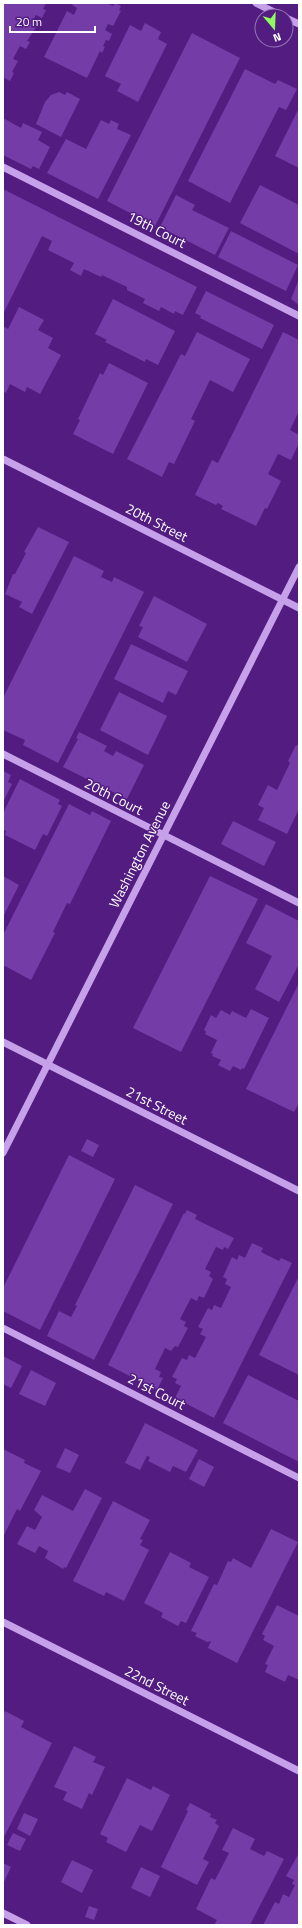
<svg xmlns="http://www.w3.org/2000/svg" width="302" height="1928" font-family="'Titillium Web',sans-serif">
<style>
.building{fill:#743ca6}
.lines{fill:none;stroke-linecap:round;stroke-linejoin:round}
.minor{stroke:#c7a0ea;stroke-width:7}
.labels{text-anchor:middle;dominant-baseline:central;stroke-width:3;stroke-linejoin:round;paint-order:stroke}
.street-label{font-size:14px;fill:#fff;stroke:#521c80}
</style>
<rect width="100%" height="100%" fill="#521c80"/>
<path class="building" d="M3,3h43l-3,6 3,1 -4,8 -6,-3 -5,8 6,3 -10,15 3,1 -4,7 -6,-3 -7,13 5,2 -6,11 2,1 -4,8 -7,-4z
M74,3h32l7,3 2,-3 6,3 -2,4 2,1 -8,15 -5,-2 -3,6 7,4 -3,7 -3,-1 -3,6 2,1 -3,6 -2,-2 -13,27 -43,-21 23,-46 7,4 3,-7 -5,-3z
M145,23l16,9 -3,7 9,5 -29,58 -21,-11 4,-7 -16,-8 25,-51 11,6z
M192,33l48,25 -85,168 -48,-25z
M245,69l30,15 3,-4 19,9 -11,21 -7,-3 -49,96 -42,-22z
M59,92l6,3 2,-3 13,7 -19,38 -25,-13 9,-22 6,-7z
M299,108v60l-24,-12z
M3,118l18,10 2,-5 19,9 -4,8 12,7 -11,22 -6,-3 -2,3 -28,-14z
M101,120l8,4 2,-4 8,4 -2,5 14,6 -33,64 -51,-26 19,-34 20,10z
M260,185l39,20v49l-59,-31z
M3,189l194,98 -14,28 -8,-4 -1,3 -13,-7 -2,4 -16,-8 2,-4 -18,-9v-3l-25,-12 -1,2 -17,-8 -3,7 -11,-6 4,-7 -26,-13 4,-9 -10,-5 -39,78z
M176,195l19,10 -3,5 37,18 -14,27 -55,-28z
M231,231l67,34 -12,26 -68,-34z
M299,279v26l-8,-6z
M206,291l68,34 -12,24 -62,-31 1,-2 -6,-3z
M113,299l62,32 -17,34 -12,-6 -1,3 -40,-20 2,-2 -12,-6z
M19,307l25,13 -6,10 15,8 -5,10 13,7 -21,39 -13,-7 -2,5 -15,-8 -4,9 -3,-2v-65l5,3z
M197,332l53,27 -17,33 -23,-12 -19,39 4,2 -21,43 -5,-2 -7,15 -35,-18 54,-105 4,2z
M283,332l16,8v71l-9,19 9,5v8l-8,17 -13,-6 -10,20 13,7 -14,28 -2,-1 -9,18 -35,-17 2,-3 -5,-3 -2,2 -21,-10 17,-35 6,3z
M109,363l39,20 -35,71 -40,-20 7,-14 -2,-1 22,-46 3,2z
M38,527l31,15 -37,72 -13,-7 3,-5 -17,-8 8,-20h2l11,-21 -2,-1z
M74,556l30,15 -3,6 11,5 2,-5 30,15 -86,171 -35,-18 2,-5 -22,-10v-32z
M154,596l53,28 -20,38 -49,-25 5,-10 -4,-1z
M131,644l57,27 -12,24 -8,-4 -5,12 -49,-24z
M119,692l48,24 -19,39 -48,-25z
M79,732l28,14 -3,5 9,5 3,-5 28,14 -17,34 -64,-32 15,-28 -2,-1z
M296,745l3,1v63l-12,25 -29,-14 6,-12 -6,-3 10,-20 9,5 13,-27 -2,-2z
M3,771l8,4 -3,7 4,2 -9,18z
M20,779l40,21 -2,4 4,2 -15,30 -4,-2 -8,16 -30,-15 1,-4 -3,-1v-17z
M69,804l21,11 2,-4 19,10 -41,83 -3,-1 -14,29 2,1 -24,47 -28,-15v-30z
M233,821l43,21 -12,24 -43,-22z
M3,876l16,9 -16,32z
M210,876l48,23 -77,153 -48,-24z
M266,904l33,17v43l-20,38 -24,-13 17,-33 -26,-13z
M299,983v120l-5,9 -48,-23z
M251,1009l18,9 -25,51 -2,-1 -1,2 -8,-4 -3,5 -12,-6 3,-5 -9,-4 1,-2 -2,-1 6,-13 -12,-6 1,-2 -2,-2 7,-15 5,3 5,-8 9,5 2,-4 14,7z
M87,1139l12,6 -6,12 -12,-6z
M69,1155l46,24 -75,151 -37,-19v-23z
M135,1185l38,19 -79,156 -47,-24 12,-25 12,6 6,-11 -2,-1z
M187,1210l10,5 -2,4 39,19 -6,11 -4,-2 -1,3 -7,-3 -11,22 6,3 -2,4 4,3 -9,19 -5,-2 -2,5 -6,-3 -11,21 6,3 -2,4 4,2 -10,19 -3,-1 -4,5 -6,-3 -10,21 6,3 -2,5 4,1 -6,12 -49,-25 76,-152 1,1z
M252,1243l11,5 -2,4 18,9 2,-3 11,5 -78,155 -39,-20 6,-12 -6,-3 2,-4 -5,-2 10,-19 5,2 2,-5 6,3 11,-21 -6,-3 3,-5 -5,-2 10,-19 4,2 2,-5 7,3 10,-21 -6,-3 2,-5 -4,-2 9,-20 5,3 2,-5 6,3z
M299,1276v99l-40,-20z
M3,1356l19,10 -11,22 -8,-4z
M31,1370l25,13 -11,23 -26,-12z
M248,1375l51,26v61l-76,-39z
M145,1423l53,27 -12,22 -13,-6 -3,6 -22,-11 2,-4 -3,-1 -7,14 -15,-7z
M65,1448l14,7 -9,18 -14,-6z
M3,1449l22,11 -1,3 17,8 -21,40 -3,-2 -14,28z
M199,1459l15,8 -10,20 -15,-8z
M85,1489l17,9 -36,70 -2,-1 -1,2 -18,-11 3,-7 -9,-5 -4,7 -18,-9 10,-18 8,4 7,-13 -8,-7 8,-15 31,16z
M113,1501l37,19 -10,19 3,1 -3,5 9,5 -25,51 -18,-9 -2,4 -31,-15z
M271,1529l27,13 -61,121 -29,-15 3,-7 -4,1 -12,-6 2,-3 -6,-2 23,-47 3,1 11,-24 3,1 2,-4 18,10z
M170,1552l21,11 -2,4 20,10 -23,46 -5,-2 -3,5 -17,-9 2,-4 -19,-10z
M277,1605l22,11v64l-11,-5 -3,7 -20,-10 3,-7 -3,-1 9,-18 -11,-6 2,-4 -3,-2z
M5,1711l19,10 -3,6 31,16 -49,96v-125z
M74,1746l22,11 -3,5 12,5 -13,28 -3,-2 -7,16 -19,-9 4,-8 -13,-5z
M127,1778l24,12 2,-4 17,9 -18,36 -12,-6 -14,27 -20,-10 2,-4 -8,-4z
M190,1803l21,11 -1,3 7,3 -2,3 4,3 -16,33 6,3 -12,23 -36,-18 27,-56 -2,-1z
M24,1813l14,6 -8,17 -13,-7z
M233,1828l22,11 -5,10 14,7 3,-5 17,8 -34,66h-36l3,-5 -21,-11 15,-31 4,2 14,-27 -7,-3z
M13,1833l13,6 -6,12 -13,-6z
M299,1853v72h-36l12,-23 4,2 4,-10 6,3 6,-12 -3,-1 2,-4 -8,-4z
M72,1860l21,10 -11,23 -21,-11z
M3,1863l8,4 -8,17z
M141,1867l19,9 -10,21 -19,-9z
M89,1906l9,3 -4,11 -9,-3z"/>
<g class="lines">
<path class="minor" d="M256,3l26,13
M286,18l13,6
M3,167l296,149
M3,459l296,149
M3,754l296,149
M3,1042l296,149
M3,1153l296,-586
M3,1328l296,150
M3,1622l296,149
M3,1913l24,12"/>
</g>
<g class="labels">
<g class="street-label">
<text transform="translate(157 229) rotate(27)">19th Court</text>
<text transform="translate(157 522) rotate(27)">20th Street</text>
<text transform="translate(114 796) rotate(27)">20th Court</text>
<text transform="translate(139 854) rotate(-63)">Washington Avenue</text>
<text transform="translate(157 1105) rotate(27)">21st Street</text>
<text transform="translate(157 1391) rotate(27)">21st Court</text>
<text transform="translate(157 1685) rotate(27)">22nd Street</text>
</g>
</g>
<rect width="302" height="1928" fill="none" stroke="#ffffff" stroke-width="8"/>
<g transform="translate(274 28) rotate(161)"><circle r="19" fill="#521c80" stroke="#9777b3"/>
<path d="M0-3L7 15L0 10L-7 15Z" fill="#8efa5d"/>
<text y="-6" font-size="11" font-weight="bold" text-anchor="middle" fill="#ffffff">N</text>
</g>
<path d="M10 26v6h85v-6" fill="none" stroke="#ffffff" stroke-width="2"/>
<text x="16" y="26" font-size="12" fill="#ffffff" stroke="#521c80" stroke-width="3" paint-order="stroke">20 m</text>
</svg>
